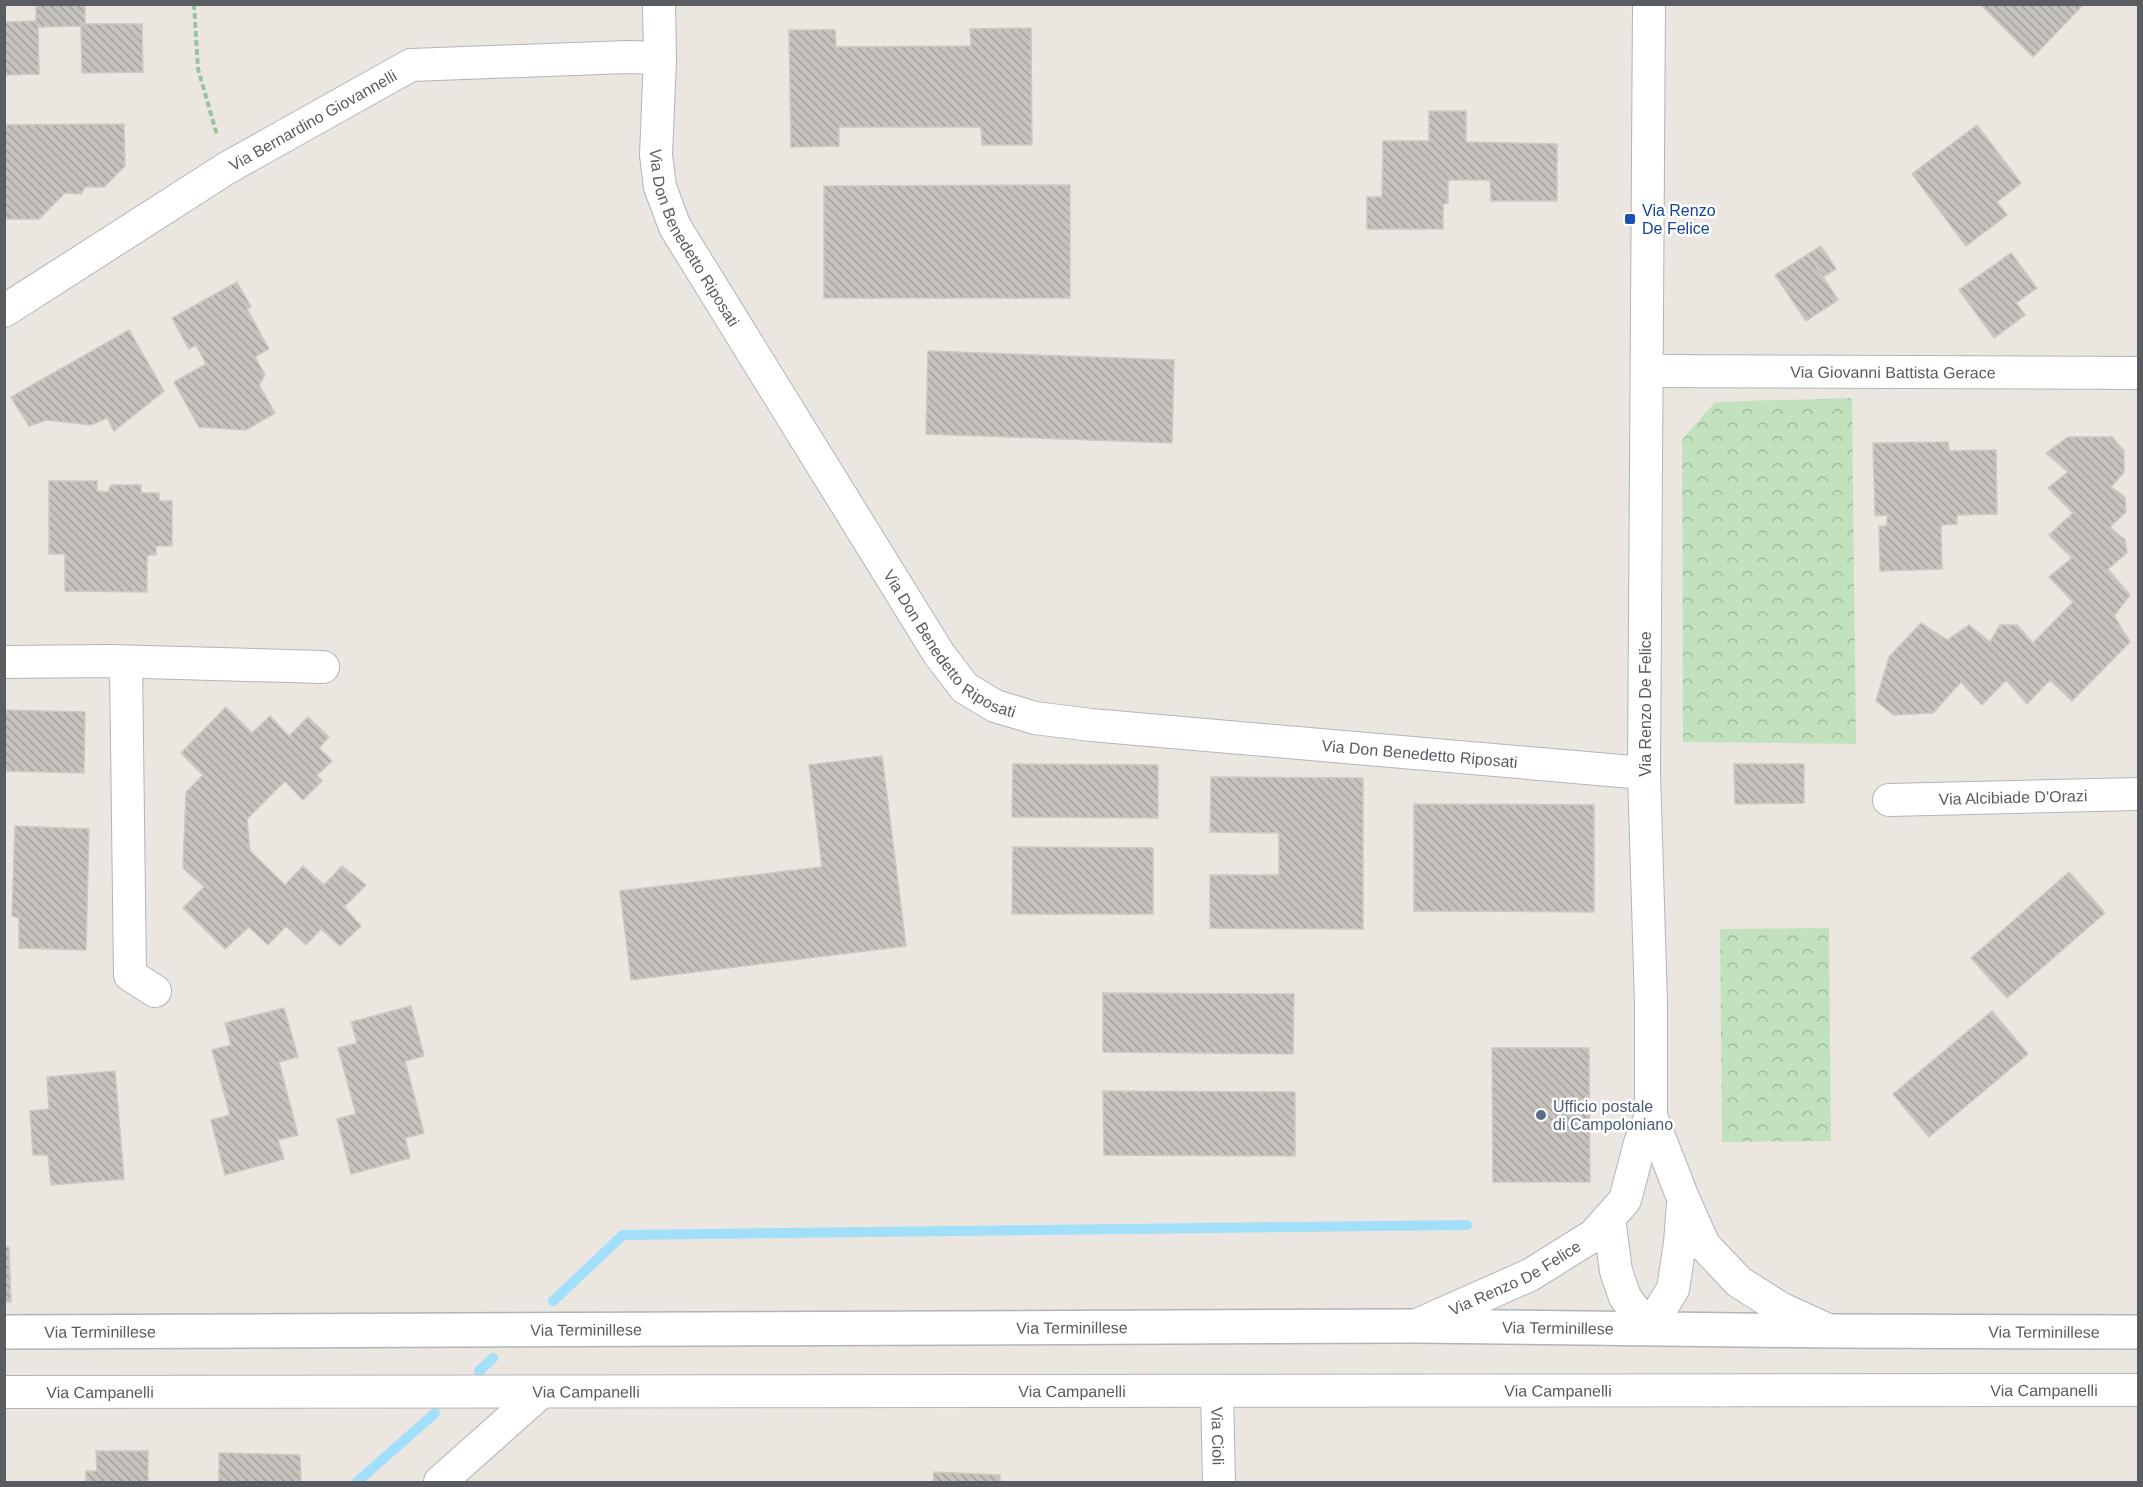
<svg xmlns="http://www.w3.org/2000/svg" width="2143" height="1487" font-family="Helvetica,sans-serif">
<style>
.forest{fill:url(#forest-crowns)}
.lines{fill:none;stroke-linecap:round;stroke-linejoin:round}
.stream{stroke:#a2dffa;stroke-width:10}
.building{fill:url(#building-back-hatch);stroke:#cfc8bf;stroke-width:1.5}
.street-casing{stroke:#b1b4b7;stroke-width:34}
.secondary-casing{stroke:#b0b4b8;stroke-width:36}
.path{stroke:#98c59f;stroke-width:4;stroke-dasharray:6 3;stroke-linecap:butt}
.street{stroke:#fff;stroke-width:32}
.secondary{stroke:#fff;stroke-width:33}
.transit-dot{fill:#1a4fb4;stroke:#fff;stroke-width:2}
.service-dot{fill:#5c6f8a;stroke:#fff;stroke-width:2}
.labels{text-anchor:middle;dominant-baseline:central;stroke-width:5;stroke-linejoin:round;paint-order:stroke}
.street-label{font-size:16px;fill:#595d61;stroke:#fff}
.transit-label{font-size:16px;fill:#164399;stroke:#fff;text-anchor:start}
.service-label{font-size:16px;fill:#4e5e75;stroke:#fff;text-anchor:start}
</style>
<defs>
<pattern id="forest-crowns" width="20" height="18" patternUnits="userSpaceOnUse" patternTransform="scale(1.5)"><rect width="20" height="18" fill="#c2e2bd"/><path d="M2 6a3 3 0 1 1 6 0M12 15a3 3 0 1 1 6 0" fill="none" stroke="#a1ba9d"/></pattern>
<pattern id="building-back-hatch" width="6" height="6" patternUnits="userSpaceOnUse" patternTransform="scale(1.5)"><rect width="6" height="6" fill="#c6c2bd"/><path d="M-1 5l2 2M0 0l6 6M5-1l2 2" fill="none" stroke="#a4a19d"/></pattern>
</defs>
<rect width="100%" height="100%" fill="#ebe7e0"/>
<path class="forest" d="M1852,398l4,346 -173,-2 -1,-302 33,-38z
M1829,928l2,213 -109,1 -2,-213z"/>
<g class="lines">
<path class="stream" d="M553,1301l70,-66 844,-10
M479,1371l14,-13
M357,1482l78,-69"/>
</g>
<path class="building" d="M36,4h49v20h57l1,48 -61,1 -1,-47 -43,1 1,47 -35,1v-53l32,-1z
M1980,4h104l-51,53z
M1031,28l1,117h-50l-1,-18h-142v19l-48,1 -2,-117h46l1,17 135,-1 -1,-17z
M1429,111h37v31l91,2v57h-66l-1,-21h-42v23l-5,1v25h-76v-32h15l1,-56h46z
M124,124l1,42 -21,21h-19l-4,7 -16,-1 -26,26h-35v-94z
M1977,125l44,58 -24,19 10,13 -41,31 -54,-72z
M1070,185v113h-246v-112z
M1821,246l15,23 -13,8 -15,-23z
M2011,253l26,35 -21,15 9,12 -31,23 -35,-48z
M1808,254l30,46 -32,21 -31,-46z
M237,282l14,25 -4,2 22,40 -14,8 10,18 -6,10 16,28 -29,17 -47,-3 -25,-45 32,-18 -10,-19 -7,4 -17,-31z
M129,330l35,61 -50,40 -7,-13 -16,7 -44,-5 -18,6 -18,-29z
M928,351l246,9 -2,83 -246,-9z
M2068,437h44l12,14v21l-13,15 14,10 1,15 -16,15 15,13 2,13 -19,16 22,26 -16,21 16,26 -58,59 -22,-21 -23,24 -21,-24 -24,25 -21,-23 -28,31 -39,2 -18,-14 13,-44 32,-34 26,17 22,-15 21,17 10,-17h17l16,18 40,-41 -24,-25 23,-19 -23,-23 24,-22 -25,-25 20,-16 -22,-19z
M1948,442l1,9 47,-1 1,64 -40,1v9l-16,1 1,44 -62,2 -1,-45h8v-11l-12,1 -2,-73z
M49,481h48v10l11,1 3,-7h30v8h18v8h13v45h-16v9h-9v37l-82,-1v-37h-16z
M226,707l26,26 18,-17 19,20 19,-19 21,20 -10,11 13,13 -15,14 5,6 -19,19 -18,-19 -38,38 -66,-66z
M4,710l81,2 -1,61 -80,-2z
M882,756l24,190 -275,34 -11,-89 202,-24 -13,-102z
M1013,764l145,1v53l-146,-1z
M1734,764h70v39l-69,1z
M203,775l44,44 3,32 35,34 18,-19 21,19 18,-19 24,19 -22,22 17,19 -21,20 -19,-17 -15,16 -20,-19 -18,19 -19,-18 -24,22 -42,-41 21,-21 -21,-19 3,-76z
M1211,777l152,1v151l-153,-1v-53h69v-42l-69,-1z
M1414,804l180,1v107l-180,-1z
M15,826l74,3 -3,121 -67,-2v-30l-7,-2z
M1013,847l140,1v66h-141z
M2069,872l36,41 -98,85 -36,-40z
M1103,993l191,1 -1,60 -190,-2z
M411,1006l13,50 -19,5 19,72 -19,5 5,20 -59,16 -14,-55 19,-5 -18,-66 19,-5 -6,-21z
M284,1008l14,49 -19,5 19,73 -20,5 6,19 -59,16 -14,-55 19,-5 -18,-65 19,-5 -6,-22z
M1992,1011l36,43 -99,83 -36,-43z
M1492,1048h97l1,134h-97z
M115,1071l9,108 -73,6 -3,-30h-15l-3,-44 19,-2 -2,-32z
M1103,1091l192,1v64l-191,-1z
M4,1247h5l2,55h-7z
M96,1451h52v31h-62v-11h11z
M219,1453l81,2 1,27h-82z
M934,1472l66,3v7h-67z"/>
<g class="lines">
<g class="street-casing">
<g id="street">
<path id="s1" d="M659,4l1,54 -4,97 4,32 15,40 264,427 26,34 30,18 40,12 56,7 553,48"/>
<path d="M1649,4l-5,769 7,231v112l32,82 21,47 35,37 41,26 50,23"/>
<path id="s2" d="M4,311l223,-143 184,-103 216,-8 33,1"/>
<path id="s3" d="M1647,371l491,2"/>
<path d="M4,662l105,-1 214,6"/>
<path d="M126,662l4,313 25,16"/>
<path id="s4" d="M1889,800l249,-6"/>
<path d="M1609,1218l7,53 9,26 23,32 25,-40 7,-46 3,-41"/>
<path id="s5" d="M1415,1326l115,-51 64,-40 31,-35 15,-57 11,-27"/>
<path id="s6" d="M1217,1391l2,91"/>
<path id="s7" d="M4,1392l2134,-2"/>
<path d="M440,1482l101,-90"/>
</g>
</g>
<g class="secondary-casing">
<g id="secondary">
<path id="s8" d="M4,1332l1411,-6 415,5 308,1"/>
</g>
</g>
<path class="path" d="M194,4l4,65 19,66"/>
<use href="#street" class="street"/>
<use href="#secondary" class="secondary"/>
</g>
<rect class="transit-dot" x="1624" y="213" width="12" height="12" rx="3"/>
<circle class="service-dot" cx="1541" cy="1115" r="6"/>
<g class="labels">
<g class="street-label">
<text stroke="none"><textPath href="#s2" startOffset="363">Via Bernardino Giovannelli</textPath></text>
<text stroke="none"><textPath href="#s1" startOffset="243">Via Don Benedetto Riposati</textPath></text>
<text stroke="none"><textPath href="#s3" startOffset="246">Via Giovanni Battista Gerace</textPath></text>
<text stroke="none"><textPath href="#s1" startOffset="729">Via Don Benedetto Riposati</textPath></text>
<text transform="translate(1645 704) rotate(-90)">Via Renzo De Felice</text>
<text stroke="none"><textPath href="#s1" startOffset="1234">Via Don Benedetto Riposati</textPath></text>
<text stroke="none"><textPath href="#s4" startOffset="124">Via Alcibiade D'Orazi</textPath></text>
<text stroke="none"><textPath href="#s5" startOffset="111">Via Renzo De Felice</textPath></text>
<text stroke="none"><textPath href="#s8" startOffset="1068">Via Terminillese</textPath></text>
<text stroke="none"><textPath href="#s8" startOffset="1554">Via Terminillese</textPath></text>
<text stroke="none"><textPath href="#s8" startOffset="582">Via Terminillese</textPath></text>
<text stroke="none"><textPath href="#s8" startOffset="96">Via Terminillese</textPath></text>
<text stroke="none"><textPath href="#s8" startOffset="2040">Via Terminillese</textPath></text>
<text stroke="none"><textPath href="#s7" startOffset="2040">Via Campanelli</textPath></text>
<text stroke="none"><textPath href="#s7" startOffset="1068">Via Campanelli</textPath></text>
<text stroke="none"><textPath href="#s7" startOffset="1554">Via Campanelli</textPath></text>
<text stroke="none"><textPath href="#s7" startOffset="96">Via Campanelli</textPath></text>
<text stroke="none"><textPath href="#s7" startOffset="582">Via Campanelli</textPath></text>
<text stroke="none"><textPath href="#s6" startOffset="45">Via Cioli</textPath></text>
</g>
<g class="transit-label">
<text x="1642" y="210">Via Renzo<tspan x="1642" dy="18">De Felice</tspan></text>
</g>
<g class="service-label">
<text x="1553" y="1106">Ufficio postale<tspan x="1553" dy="18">di Campoloniano</tspan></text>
</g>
</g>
<rect width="2143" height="1487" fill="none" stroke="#595d61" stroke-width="12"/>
</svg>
